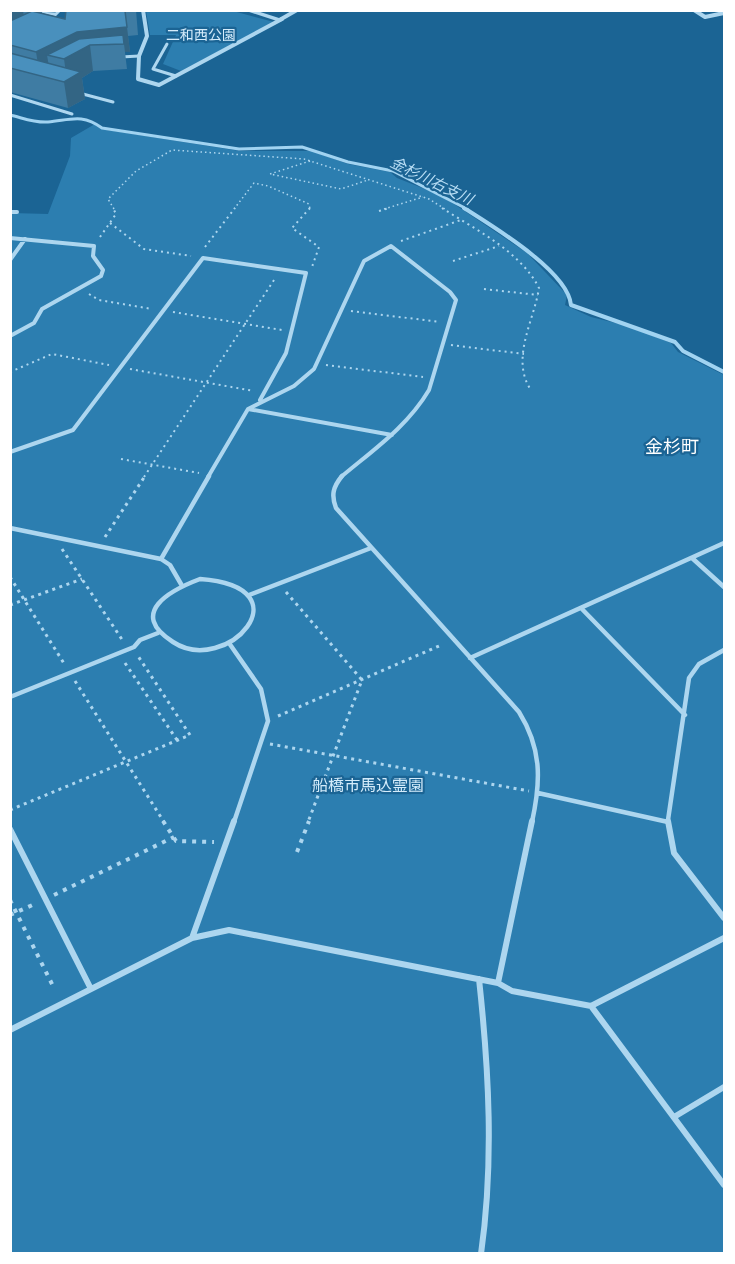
<svg xmlns="http://www.w3.org/2000/svg" width="735" height="1264" font-family="'Open Sans','Noto Sans JP',sans-serif">
<style>
.green{fill:#2c7eb0}
.lines{fill:none;stroke-linecap:round;stroke-linejoin:round}
.stream-far1{stroke:#a1d3f1;stroke-width:3}
.stream{stroke:#a1d3f1;stroke-width:4}
.path-far3{stroke:#add6ef;stroke-width:1.5;stroke-dasharray:1.5 3;stroke-linecap:butt}
.path-far2{stroke:#add6ef;stroke-width:2;stroke-dasharray:2 4;stroke-linecap:butt}
.path-far1{stroke:#add6ef;stroke-width:3;stroke-dasharray:3 4.5;stroke-linecap:butt}
.path{stroke:#add6ef;stroke-width:4;stroke-dasharray:4 6;stroke-linecap:butt}
.service-far3{stroke:#add6ef;stroke-width:3}
.service-far2{stroke:#add6ef;stroke-width:4}
.service-far1{stroke:#add6ef;stroke-width:4.5}
.service{stroke:#add6ef;stroke-width:6}
.minor{stroke:#add6ef;stroke-width:4}
.tertiary{fill:#add6ef;fill-rule:evenodd}
.wall{fill:#3f7ca3}
.shaded-wall{fill:#336584}
.building{fill:#4990bd;stroke:#336584;stroke-width:1.5}
.labels{text-anchor:middle;dominant-baseline:central;stroke-width:4.5;stroke-linejoin:round;paint-order:stroke}
.far-park-label{font-size:14px;fill:#d4ecfb;stroke:#1b6494}
.far-water-label{font-size:15px;font-style:italic;fill:#badff6;stroke:#1b6494}
.park-label{font-size:16px;fill:#d4ecfb;stroke:#1b6494}
.neighbourhood-label{font-size:18px;fill:#fff;stroke:#1b6494}
</style>
<rect width="100%" height="100%" fill="#1b6494"/>
<path class="green" d="M146,11h87l41,11 -93,49 -18,-7 13,-29h-26z
M95,124l6,5 139,22h72l36,13 42,8 7,6 38,15 19,11 73,49 40,42 -2,10 26,12 37,9 43,17 7,9 46,23v878l-713,1v-1041l37,1 22,-58 1,-18z"/>
<g class="lines">
<path class="stream-far1" d="M10,115c13,3 24,8 38,7 22,-2 34,-9 54,6l137,21 63,-2 46,15 45,9 74,38"/>
<path class="stream" d="M464,208c28,18 104,63 107,97l104,37 8,9 41,21"/>
<path class="path-far3" d="M310,161l-40,13 71,15 27,-9
M114,209l-6,-10 28,-28 36,-21 132,9 125,40 16,10
M234,209l20,-26 14,3 41,18 1,5
M384,209l39,-12"/>
<path class="path-far2" d="M310,208l-18,20 27,19 -7,20
M442,208c34,22 78,43 97,80 -5,33 -29,71 -8,102
M379,211l10,-3
M110,223l34,26 47,7
M100,237l16,-23 -3,-6
M401,241l60,-21
M205,247l30,-39
M453,261l46,-15
M484,289l54,6
M89,294l10,6 53,9
M351,311l89,11
M173,312l109,18
M451,345l73,9
M326,365l97,12
M130,369l124,22
M10,372l42,-18 57,11
M121,459l78,14
M144,477l132,-200"/>
<path class="path-far1" d="M105,537l40,-61
M62,549l61,92
M10,577l55,88
M286,592l76,88 -54,142
M10,605l72,-26
M125,663l52,77
M75,681l89,141
M278,716l161,-70
M270,744l259,47
M10,810l180,-75 -52,-79"/>
<path class="path" d="M163,821l13,20 38,1
M297,852l12,-31
M54,895l120,-58
M10,900l43,86
M10,915l27,-12"/>
<path class="service-far3" d="M37,13l18,1
M49,21l11,-11
M167,44l-14,25 23,7
M121,57l18,-1
M79,93l34,9
M10,95l62,19"/>
<path class="service-far2" d="M10,212h7
M10,238l84,8 -1,10 10,14 -2,6 -59,33 -8,14 -24,13
M10,260l15,-21
M248,409l144,26
M10,452l63,-22 130,-172 103,15 -20,80 -26,47
M208,477l40,-68 46,-23 20,-17 50,-108 27,-15 59,46 6,8 -27,90c-22,37 -56,60 -88,87"/>
<path class="service-far1" d="M342,476c-9,11 -11,19 -6,32l183,204c23,37 22,69 13,110
M10,528l151,31 9,6 11,19
M692,558l32,29
M161,559l48,-83
M200,579c109,8 26,98 -27,63 -46,-29 -2,-52 27,-63z
M249,595l122,-47
M581,608l104,107
M229,643l32,46 7,32 -34,101
M470,658l254,-115
M10,697l124,-50 6,-7 18,-7
M538,793l130,29
M668,820l21,-142 10,-14 25,-14"/>
<path class="service" d="M668,821l6,32 50,65
M10,829l81,160
M192,938l42,-117
M479,979c10,92 15,183 2,275
M498,983l34,-162
M591,1006l133,-68
M10,1030l182,-92 37,-8 269,53 14,8 79,15 133,179
M674,1117l50,-30"/>
<path class="minor" d="M143,10l4,26 -8,20 -1,23 21,6 123,-66
M694,10l11,7 19,-4"/>
<path class="tertiary" d="M243,10h11l25,8 14,-8h8l-21,12z"/>
</g>
<path class="wall" d="M10,10h32v3l23,6 1,-9h70l2,25 -10,1 2,16h-5l2,17 -34,2 -11,7 3,21 -17,9 -58,-16z"/>
<path class="shaded-wall" d="M16,10h7l3,22 -16,9v-28z
M127,27l3,25h-5l2,17 -3,-25 -34,1 3,26 -11,7 3,21 -17,9 -4,-26 3,-2 -3,-21 -17,-4 3,18 -10,3 -4,-24 41,-20z"/>
<path class="building" d="M66,10h68l-9,1 2,16 -50,5 -41,20 -26,-7v-24l22,-10 33,8z
M123,35l1,9 -34,1 -26,14 -17,-4 32,-16z
M10,53l71,19 -17,10 -54,-14z"/>
<g class="labels">
<g class="far-park-label">
<text x="201" y="34">二和西公園</text>
</g>
<g class="far-water-label">
<text transform="translate(432 180) rotate(26)">金杉川右支川</text>
</g>
<g class="park-label">
<text x="368" y="785">船橋市馬込霊園</text>
</g>
<g class="neighbourhood-label">
<text x="672" y="446">金杉町</text>
</g>
</g>
<rect width="735" height="1264" fill="none" stroke="#ffffff" stroke-width="24"/>
</svg>
